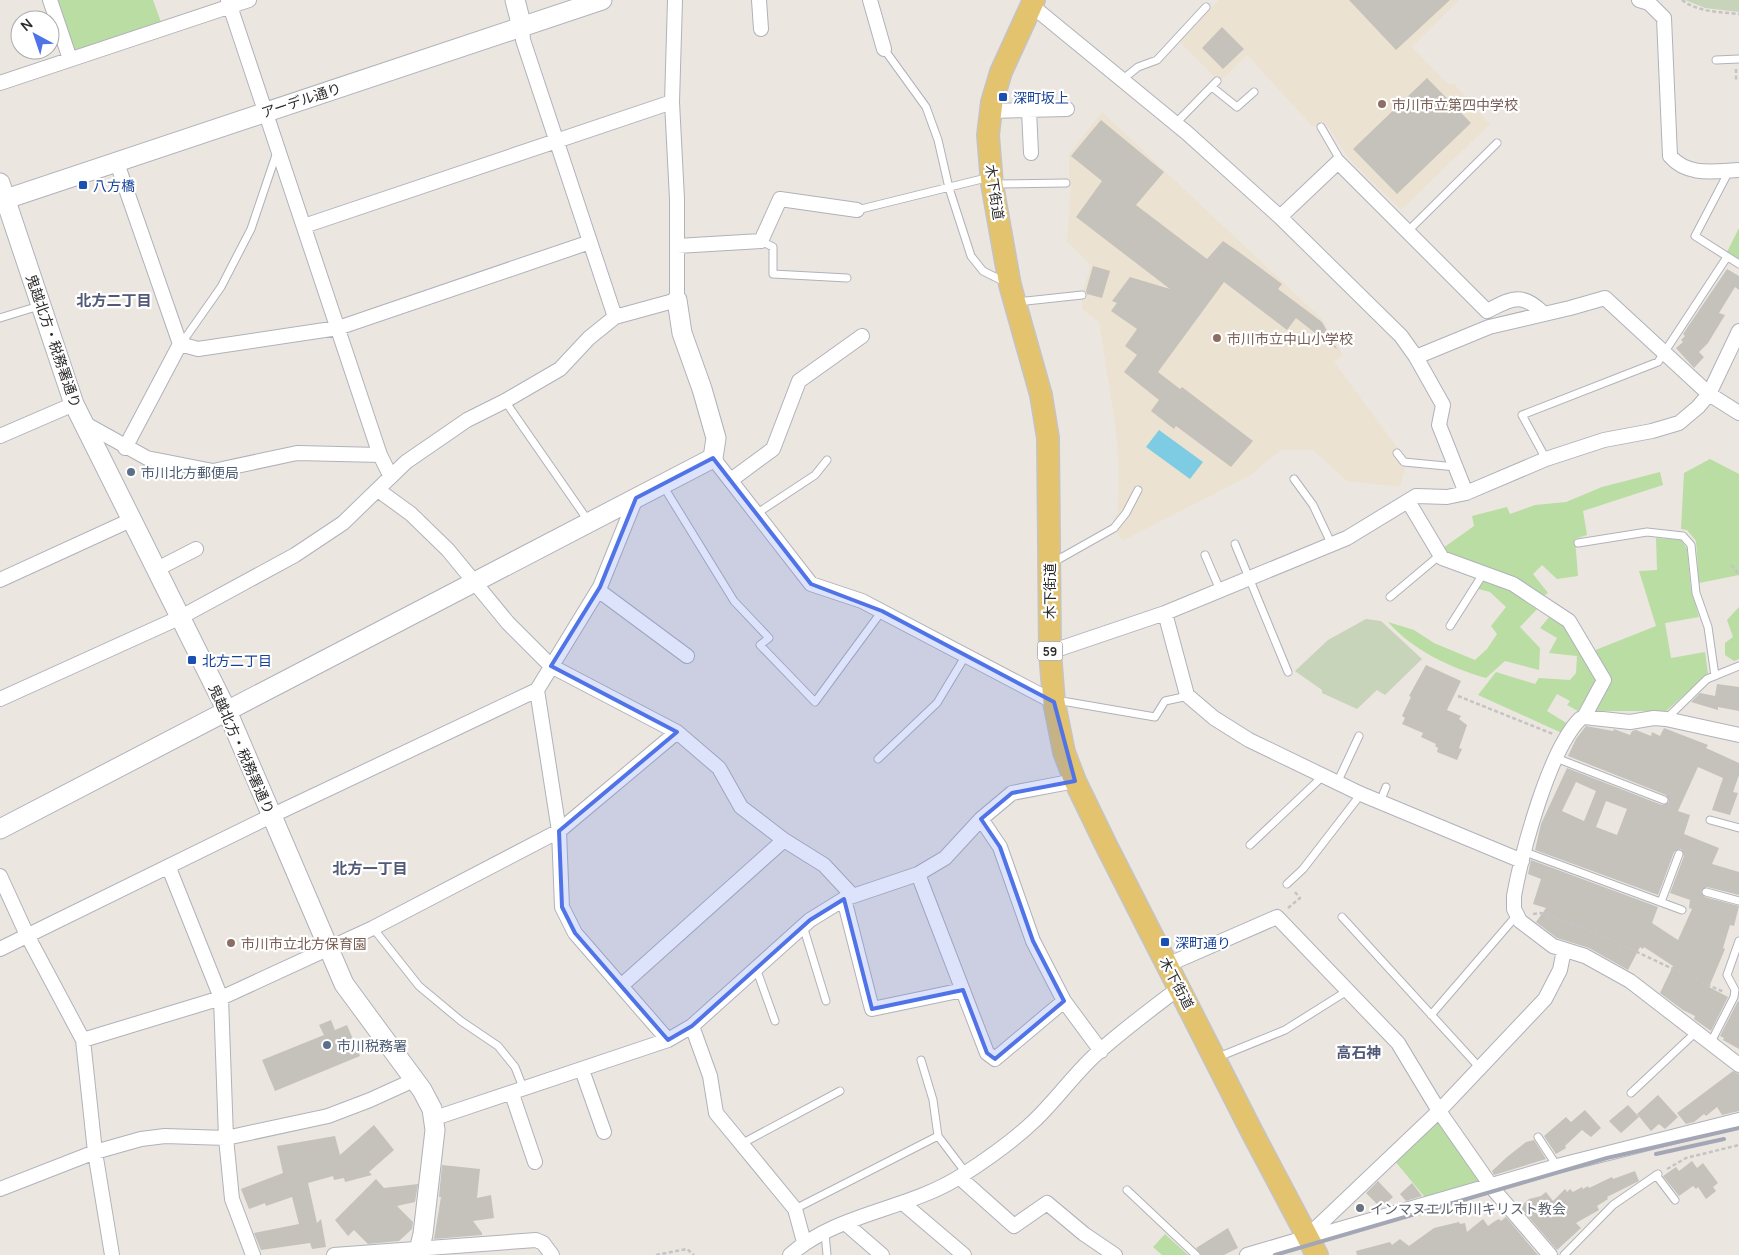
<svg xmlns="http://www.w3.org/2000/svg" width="1739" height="1255" font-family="Manrope,'Noto Sans JP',sans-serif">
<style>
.education{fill:#ece2d1}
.green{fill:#b9dda2}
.cemetery{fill:#c7d4b9}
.water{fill:#7ecce3}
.building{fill:#c5c1bb;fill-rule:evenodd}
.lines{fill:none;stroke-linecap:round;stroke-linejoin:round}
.lane-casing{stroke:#b0b2bb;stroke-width:9}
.street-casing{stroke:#b0b2bb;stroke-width:16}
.secondary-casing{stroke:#b0b2bb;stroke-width:21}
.primary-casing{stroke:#c4c4c4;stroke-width:24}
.path{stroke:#c4c4c4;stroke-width:2.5;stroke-dasharray:4 2.5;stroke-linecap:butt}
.lane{stroke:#fff;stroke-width:7}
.street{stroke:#fff;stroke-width:14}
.secondary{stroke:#fff;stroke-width:19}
.primary{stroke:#e3c36e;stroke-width:21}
.rail{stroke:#a3a6b4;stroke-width:4}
.marked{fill:#5173e8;fill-opacity:0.2;stroke:#5173e8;stroke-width:4;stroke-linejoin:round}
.transit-dot{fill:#1a4fb4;stroke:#fff;stroke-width:2}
.education-dot{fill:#8d6e63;stroke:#fff;stroke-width:2}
.service-dot{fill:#5c6f8a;stroke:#fff;stroke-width:2}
.worship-dot{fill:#6b7280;stroke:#fff;stroke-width:2}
.labels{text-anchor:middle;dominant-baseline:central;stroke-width:4.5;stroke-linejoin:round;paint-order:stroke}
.shield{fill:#fff;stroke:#6b6b6b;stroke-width:1}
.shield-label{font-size:12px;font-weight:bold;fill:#2c2c2c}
.transit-label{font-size:14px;fill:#164399;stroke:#fff;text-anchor:start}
.street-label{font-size:14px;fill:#2c2c2c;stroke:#fff}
.education-label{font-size:14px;fill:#785e54;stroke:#fff;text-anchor:start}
.service-label{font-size:14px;fill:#4e5e75;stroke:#fff;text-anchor:start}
.worship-label{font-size:14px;fill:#5b616d;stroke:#fff;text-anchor:start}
.neighbourhood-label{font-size:15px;font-weight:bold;fill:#515978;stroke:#fff}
</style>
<rect width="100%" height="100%" fill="#ece6e0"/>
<path class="education" d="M1219,0h240l-47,47 36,37h6l36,40 -89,86 -51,-50 -23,-35 -15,1 -65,-71 -27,27 -41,-41z
M1102,112l220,207 21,36 -9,7 66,89 -5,4 10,13 -5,19 -53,-6 -34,-31h-32l-32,26 -127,65 -10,-18 6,-11 1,-46 -4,-44 -16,-100 -17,-13v-14l9,-30 -24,-23 4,-55 -2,-1v-32z"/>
<path class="green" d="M54,0h99l9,25 -89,30z
M1739,228v31l-12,-7z
M1710,459l29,15v101l-40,8 -3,-42 -9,-11 -6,-1 3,-56z
M1660,472l3,13 -80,26 4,24 -12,4 3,37 -21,3 -15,-14 -9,9 15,19 -5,3 -96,-42 -4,-6 31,-22 -2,-10 35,-9 3,7 25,-9 31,-3 36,-15z
M1656,538l25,2 6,9 4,41 8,27 -34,6 6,35 34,-6 3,22 -42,37h-73l17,-32 -17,-28 63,-25 -17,-55 18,-1z
M1484,580l24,9 31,18 -19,20 20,21 -1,22 -34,-9 -19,17c-37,-11 -72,-27 -98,-56l26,8 20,13 41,17 12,-11 10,-15 -6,-8 15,-19 -16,-15 -12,-3z
M1739,607v52l-5,2 -9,-6v-12l8,-6 -6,-17z
M1550,616l16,8 32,56 -20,31 -11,-6 3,-4 -13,-7 -10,17 21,13 -4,10 -86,-39 18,-23 39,12 4,-6 31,2 6,-7 1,-17 -28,-3 8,-15 -17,-10z
M1440,1122l42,61 -54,18 -34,-41 39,-37z
M1165,1234l23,21h-26l-9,-8z"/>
<path class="cemetery" d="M1685,0h54v12l-34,-4z
M1366,619l15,2 41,38 -37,36 -8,-5 -20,19 -35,-16v-3l-27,-19 33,-31z"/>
<path class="water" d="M1159,430l44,32 -13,17 -44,-32z"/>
<path class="building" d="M1349,0h101l-54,50z
M1222,27l22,22 -21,20 -21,-21z
M1427,78l44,45 -74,71 -44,-45z
M1101,120l63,52 -28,33 71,54 16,-18 16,11 43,32 -4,5 44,33 15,27 -23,-15 1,-1 -19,-15 -9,12 -63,-48 -66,90 22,17 2,-2 71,54 -22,26 -55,-41 -2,3 -23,-18 8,-11 -35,-28 13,-17 -12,-9 12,-17 -26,-18 6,-8 -5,-2 18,-24 40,12 -94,-72 26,-36 -31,-25z
M1093,266l17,5 -8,27 -15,-4 -1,-3z
M1727,269l12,7v14l-4,-3 -16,26 6,2 -17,28 -9,9 5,5 -10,11 -18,-20 7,-6 -2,-2 4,-4 -2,-2z
M1426,665l35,16 -14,29 14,6 -2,3 8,6 -8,23 3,1 -5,11 -20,-8 1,-4 -3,-2 1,-2 -15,-7 2,-4 -21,-9 3,-6 -3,-2 9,-19 -2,-1z
M1717,684l22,3v24l-21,-4v3l-27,-8 9,-9 15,3z
M1586,726l27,5 1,-2 16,6 2,-4 4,-1 15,6 1,-4 8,4 4,-8 44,17 -2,3 33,15v12l-6,17 5,1 -8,22 -18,-5 11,-32 -25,-11 -20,44 12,4 -6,19 35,14 -7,16 27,8v23l-32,-8 -6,4 4,6 34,9 -5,20 -4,-1 -7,23 2,1 -16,38 19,10 -17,34 -17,-12 1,-3 -12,-6 -23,-17 13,-27 -29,-19 -1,2 -3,-2 -12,23 -39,-22 -32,-10 -21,-16 10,-14 -13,-4 8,-25 -13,-5 3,-14 127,47 -6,16 26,17 14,-31 -3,-1 1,-8 -20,-7 14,-37 -3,-7 -7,3 -16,43 -123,-45 6,-26 26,-56 95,37 7,-3 -3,-7 -98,-39 8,-17zM1576,782l20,9 -12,30 -22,-10zM1606,801l21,8 -10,26 -21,-8z
M1738,1001l1,1v47l-16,-9 1,-2 -4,-2z
M331,1020l4,10 12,-5 13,31 -85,35 -13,-31 62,-25 -5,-10z
M1733,1071l6,3v37l-17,4 -5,-8 -11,9 -2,-2 -10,8 -8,2 -9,-11z
M1658,1095l20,22 -13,12 -6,-5 -8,7 -14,-17z
M1628,1105l11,12 -18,16 -12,-12z
M1585,1110l16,18 -10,9 -9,-7 -17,16 1,2 -10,6 -12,-18 22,-19 5,5z
M374,1125l20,25 -25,22 3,3 -27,7 -1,-4 -10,2 -1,-4 -25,7 9,40 4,-4 5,28 -14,2 -2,-6 -49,7 -7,-17 45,-9 -7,-27 -26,9 -1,-3 -16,6 -8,-20 42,-16 -6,-27 58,-10 5,19z
M1534,1140l12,19 -52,16 -2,-4 15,-14 19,-15z
M1692,1161l5,7 6,-5 15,20 -5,4 3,4 -10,8 -8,-12 -2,2 -3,-3 -14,10 -16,-20 13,-9 3,4z
M442,1165l38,4 -3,29 14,-3 3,23 -21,3 9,12v2l-48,4 7,-42h-2z
M1635,1171l4,10 -32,16 1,2 -11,7 2,4 -23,13 5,5 -24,22 -37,-43 9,-8 12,-3 5,-4 7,9 12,-12 2,3 3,-3 3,3 9,-5 1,2 5,-3 1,2 23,-11 1,2z
M376,1179l8,9 34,-4 -3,18 -18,4 16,16 -1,7 -13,12 -31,3 -14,-14 -6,6 -13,-16z
M1378,1181l15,16 -12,11 -15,-15z
M1412,1183l10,13 -16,5 -6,-7z
M1506,1217l32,38h-181l-1,-4 34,-9 2,3 8,-6 9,7 25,-18 25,-6 1,2 5,-1 2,9 16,-13 5,7 7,-5 4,-2 2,2z
M1228,1228l10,20 -14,7h-23l-5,-7z"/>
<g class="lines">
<g class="lane-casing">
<path id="lane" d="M884,49l42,58 12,33 11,48 22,68 12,15 22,11
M1716,60l23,-1
M1123,79l15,-12 19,-7 49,-53
M1212,87l25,20 17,-15
M1176,123l41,-42
M1321,127l18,31 1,6
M1729,171l-34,65 44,28
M994,184l72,-1
M857,210l133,-33
M1408,231l89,-88
M761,241l12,6v27l74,4
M1017,302l65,-7
M0,318l39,-12
M181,344l40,-57 30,-58 26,-77
M505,401l84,121
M1397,453l7,9 52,5
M1546,459l-24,-44 136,-53 69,-105
M1294,479l19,26 19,40
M662,484l72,117 35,37 -9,7 55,57 67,-91
M756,514l59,-39 12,-15
M1578,543l69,-11 36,4 8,9 5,48 12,34 7,49
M1235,544l53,128
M1205,555l15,35
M1052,563l62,-35 12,-15 12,-23
M1390,597l50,-42
M1450,626l33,-52
M1056,700l99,17 10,-16 23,-5
M1666,719l41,-40 32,-13
M1556,758l108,42
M878,759l59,-56 29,-48
M1337,783l22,-47
M1380,802l6,-15
M1710,820l29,8
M1250,845l73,-69
M1525,852l157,58
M1287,884l16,-15 58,-75
M1706,892l33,9
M1661,902l18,-48
M1342,917l137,150
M803,926l23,75
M373,928l46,58 42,35 37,25 17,21 9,23
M756,968l19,53
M1431,1015l86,-100
M1711,1042l23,-45 1,-7 -8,-15 12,-34
M1216,1058l69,-28 62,-39
M921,1060l12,40 5,36
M1631,1093l64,-60
M1538,1137l19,29
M741,1144l99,-53
M1656,1175l19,25
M1127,1190l69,65
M795,1209l143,-73 28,37
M825,1233l2,22
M1564,1255l49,-50 45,-31"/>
</g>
<g class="street-casing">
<path id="street" d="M50,0l20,59
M228,0l152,455 10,20
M759,0l2,29
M870,0l14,49
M1639,0l10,3 15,15 6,138c18,21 45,15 69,14
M1031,5l156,128 93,84 121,119 15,21 27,48 -4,20 27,68
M522,27l1,13 92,277
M0,83l249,-83
M1029,110l2,43
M991,111l76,-2
M117,163l63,181 -55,104
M1280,217l58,-55 149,149c24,-12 34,-20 56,2
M304,226l368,-124
M677,246l84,-5 19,-42 77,11
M180,344l18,5 140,-21 252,-86
M1416,357l73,-30 81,-19 35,-10 104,96 30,19
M84,423l63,35 66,13 84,-18 83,2
M0,436l74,-32
M713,458l98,126 51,17 192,101
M731,480l42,-31 26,-68 63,-45
M378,490l33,24 37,36 60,73 43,43 126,66 42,36 22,39 43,33 40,25 29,31
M636,498l-36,89 -63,103 22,141 3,76 13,26 93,107
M1408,501l34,57 71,26 56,37 35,59 -20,37
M157,569l39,-20
M0,580l133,-61
M598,590l89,66
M1165,613l22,82 27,23 35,22 112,54 161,67
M1050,652l115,-39 182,-75 69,-42 31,1 19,-4 80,-34 58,-19 48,-9 27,-8 19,-16 11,-13 30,-63
M0,699l181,-82 114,-62 48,-32 63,-61 61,-42 38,-19 55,-32 29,-31 26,-21 62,-17v-101l-5,-97 3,-102
M1739,735l-73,-16 -12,-1 -24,4 -46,-5 -4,2c-31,31 -58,133 -66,177v13l6,12 33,25 32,10 45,25 109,84
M981,819l19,28 33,94 31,60 37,50
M169,868l52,130 5,140 6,61 21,56
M918,874l69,179 8,6 69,-58
M0,876l27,59 56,105 12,112 17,103
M844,899l28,110 91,-19
M0,949l271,-133 266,-126
M1167,965l110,-48 121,126 41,68 55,79 56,65
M621,986l163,-146
M692,1026l18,50 6,37 79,96 9,33
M83,1040l138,-42 152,-70 186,-97 118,-99
M582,1070l22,62
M512,1094l23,68
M435,1118l233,-78 24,-14 118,-106 34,-21 74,-25 27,-16 36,-39 31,-26 63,-12
M959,1177l55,49 33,-23 37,31 31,21
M0,1189l95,-37 46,-13 24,-3 61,2 102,-22 42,-16 44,-20
M904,1204l60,51
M845,1223l37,32
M1306,1232l10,-4 123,-117 106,-112 15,-29 4,-20
M1309,1238l248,-72 182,-46
M334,1255l202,-15 7,3 9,12
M790,1255c47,-42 118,-45 171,-79 25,-16 51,-34 73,-55 21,-20 38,-44 59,-64 27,-25 57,-47 86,-69
M1247,1255l61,-18"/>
</g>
<g class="secondary-casing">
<path id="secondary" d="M515,0l7,27
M0,183l74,221 153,307 117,273 78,106 10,19 3,21 -12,104 -5,21
M0,201l602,-201
M0,829l713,-371 3,-20 -14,-49 -20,-56 -5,-33"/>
</g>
<g class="primary-casing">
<path id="primary" d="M1034,0l-33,72 -9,30 -4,33 4,49 18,101 31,110 7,43 2,214 4,50 10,50 11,29 31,64 146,287 65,123"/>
</g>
<path class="path" d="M1682,0c16,12 37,12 57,14
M1736,69v13
M1731,565l8,9
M1458,696l95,38
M1288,908l12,-10 -5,-6
M1533,914l7,-1c64,20 123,53 184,79
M1667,1169l19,-11 53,-13
M656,1255l31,-6 7,6"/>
<use href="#lane" class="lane"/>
<use href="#street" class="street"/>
<use href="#secondary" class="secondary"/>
<use href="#primary" class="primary"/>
<path class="rail" d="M1656,1154l68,-15
M1275,1255l332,-97 132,-30"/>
</g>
<path class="marked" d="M713,458l98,126 71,27 172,91 21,79 -63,12 -31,26 19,28 33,94 31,60 -69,58 -8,-6 -24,-63 -91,19 -28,-110 -34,21 -118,106 -24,14 -93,-107 -13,-26 -3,-76 118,-99 -126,-66 49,-79 36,-89z"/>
<g class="transit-dot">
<rect x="998" y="92" width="10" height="10" rx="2.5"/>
<rect x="78" y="180" width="10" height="10" rx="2.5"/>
<rect x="187" y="655" width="10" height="10" rx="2.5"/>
<rect x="1160" y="937" width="10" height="10" rx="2.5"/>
</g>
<g class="education-dot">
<circle cx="1382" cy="104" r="5"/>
<circle cx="1217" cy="338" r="5"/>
<circle cx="231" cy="943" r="5"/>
</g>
<g class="service-dot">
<circle cx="131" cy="472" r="5"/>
<circle cx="327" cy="1045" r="5"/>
</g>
<circle class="worship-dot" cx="1360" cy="1208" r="5"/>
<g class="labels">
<rect class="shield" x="1037.5" y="641.5" width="25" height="19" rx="4"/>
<g class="shield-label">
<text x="1050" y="651">59</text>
</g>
<g class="transit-label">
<text x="1013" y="97">深町坂上</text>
<text x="93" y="185">八方橋</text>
<text x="202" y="660">北方二丁目</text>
<text x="1175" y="942">深町通り</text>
</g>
<g class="street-label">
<text transform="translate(301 100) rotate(-18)">アーデル通り</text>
<text transform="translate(995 192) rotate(81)">木下街道</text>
<text transform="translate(54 341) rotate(71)">鬼越北方・税務署通り</text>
<text transform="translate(1049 591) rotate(-90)">木下街道</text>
<text transform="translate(242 749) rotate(66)">鬼越北方・税務署通り</text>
<text transform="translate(1177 983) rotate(62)">木下街道</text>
</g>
<g class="education-label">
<text x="1392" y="104">市川市立第四中学校</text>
<text x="1227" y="338">市川市立中山小学校</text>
<text x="241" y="943">市川市立北方保育園</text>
</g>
<g class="service-label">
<text x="141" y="472">市川北方郵便局</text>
<text x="337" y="1045">市川税務署</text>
</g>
<g class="worship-label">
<text x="1370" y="1208">インマヌエル市川キリスト教会</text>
</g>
<g class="neighbourhood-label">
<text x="114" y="300">北方二丁目</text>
<text x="370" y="868">北方一丁目</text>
<text x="1359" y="1052">高石神</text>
</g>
</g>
<g transform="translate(35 35) rotate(320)"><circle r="24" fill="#ffffff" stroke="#ababab"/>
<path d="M0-4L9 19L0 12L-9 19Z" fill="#5173e8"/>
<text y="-8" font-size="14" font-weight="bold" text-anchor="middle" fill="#2c2c2c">N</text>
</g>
</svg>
